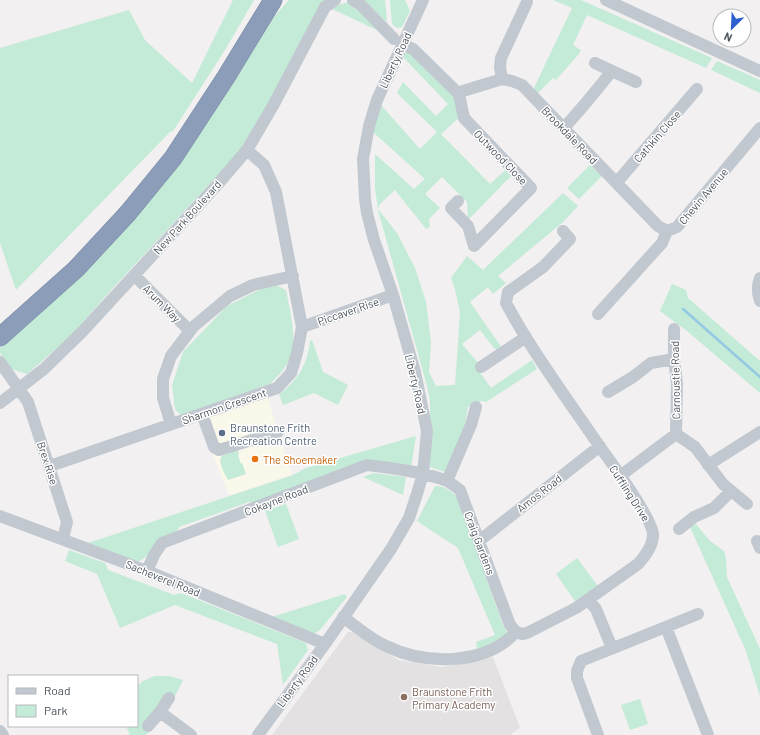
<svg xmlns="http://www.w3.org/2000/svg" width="760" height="735" font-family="Barlow,sans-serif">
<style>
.commercial{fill:#faf8eb}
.education{fill:#e3e1e1}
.green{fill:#c3ebd7}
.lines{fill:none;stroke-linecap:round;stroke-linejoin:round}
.stream{stroke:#94c9e3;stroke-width:2.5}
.highway-casing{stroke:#7888a5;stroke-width:19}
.minor{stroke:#c2c8d0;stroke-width:12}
.highway{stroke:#8c9db9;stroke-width:18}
.service-dot{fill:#5c6f8a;stroke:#fff;stroke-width:1.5}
.food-dot{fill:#e8710a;stroke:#fff;stroke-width:1.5}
.education-dot{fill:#8d6e63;stroke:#fff;stroke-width:1.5}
.labels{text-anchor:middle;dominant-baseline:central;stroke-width:3;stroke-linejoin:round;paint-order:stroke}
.street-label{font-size:11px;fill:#49515b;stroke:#fff}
.service-label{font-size:11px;fill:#4e5e75;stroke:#fff;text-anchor:start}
.food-label{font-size:11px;fill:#c56008;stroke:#fff;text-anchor:start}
.education-label{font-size:11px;fill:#785e54;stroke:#fff;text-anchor:start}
</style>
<rect width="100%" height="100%" fill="#f2f0f0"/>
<path class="commercial" d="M267,396l25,79 -63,20 -30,-75z"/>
<path class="education" d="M348,632h8l42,28 44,7 51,-10 27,71 -10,7h-238z"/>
<path class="green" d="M233,0h21l-29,50 -52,81 -3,1 -154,158 -16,-47v-195l129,-38 16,30 47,43z
M289,0h36l-82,148 -131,141 -41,47 -44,38 -16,-5 -11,-16v-5l3,-6 68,-62 191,-250z
M364,0h21l2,22 -3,-2z
M390,0h15l5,11 -8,16 -5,1 -5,-4z
M553,0h28l131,58 -6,10 -119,-53 -14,30 8,5 -2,4 -23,26 -3,-2 -16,16 -4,-4 39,-82z
M348,2l3,1 28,28 -47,-22 6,-4z
M402,44l57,50 3,21 -21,19 49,50 20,-18 5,6 -47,48 -1,-18 -25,-25 -17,17 15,14 -11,11 1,8 -4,2 -31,-39 -15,14 -2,5 19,24 18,35 11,34 5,41 -2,29 7,14 19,-1 5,-72 -5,-24 -4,-11 16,-22 16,14 80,-77 15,13 -15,16 -65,54 8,7 -13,11 -5,-7 -18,15 32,46 -5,2 -3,-2 -14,-18 -18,14 17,20 -3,3 15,21 41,-28 5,9 -51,33 -5,-1 -13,6 -3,18 -17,48 -18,-6v-65l-3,-16 -49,-176 -3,-23v-33l39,35 11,-10 -52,-47 8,-27 39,44 17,-17 -40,-39 6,-11 33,34 12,-12 -48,-50z
M717,61l43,19v13l-49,-23z
M590,165l12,11 -23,23 -12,-11z
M672,284l14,6 2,8 72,63v32l-73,-62 -27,-20z
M276,285l10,5c4,23 13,50 2,72 -4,8 -11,15 -18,22l-89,31 -6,-6 -3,-24 11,-33 44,-46 34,-17z
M312,340l11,32 25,13 -10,20 -24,-12 -31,12 -4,-11c19,-13 29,-31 31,-53z
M416,436l-5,32 -41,-7 -118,42 -3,-1 -70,25 -2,5 -21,12 -10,13 -8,5 -50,-19 205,-68 13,-7z
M238,450l1,4 -1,1 3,9 1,-1 4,11 -18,6c-3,-5 -11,-19 -6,-24 3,-3 12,-4 16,-6z
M374,473l32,4 -3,18 -40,-18z
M435,486c9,-1 16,5 22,11l46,128 4,8 -8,9 -22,7 -1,-7 19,-7 -37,-87 -41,-27z
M286,504l13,35 -21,8 -13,-36z
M696,524l14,17 14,10 2,7 1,19 33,72v47l-14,-45 -56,-124z
M69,550l36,13 3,7 66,25 7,-2 125,50 2,7 -25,35 -6,-41 -102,-39 -55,23 -23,-54 -32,-13z
M577,558l21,28 -23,15 -19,-27z
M345,594l2,3 -27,33 -6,4 -42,-17z
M155,676h15l13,4c-9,20 -21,39 -37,55h-16l-4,-9h11v-40l6,-5z
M640,699l8,25 -18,6 -9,-25z"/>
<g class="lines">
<path class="stream" d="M683,309l77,68"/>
<g class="highway-casing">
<path id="highway" d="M0,337l76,-68 52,-56 45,-55 53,-81 47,-77"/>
</g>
<path class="minor" d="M353,0l7,4 34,35
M606,0l154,71
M402,44l11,5 46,45 5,24 67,70 -57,58 -6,-20 -17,-18 7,-7
M595,63l17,8
M502,79l-2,-12 1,-9 26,-56
M459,94l4,-3 39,-12 10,2 10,4 136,141 9,5
M564,128l21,-24 27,-33 24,11
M617,182l80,-93
M134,275l56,56
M760,278c-3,8 -3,15 0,23
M598,314l64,-71 5,-12 10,-4 83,-99
M302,327l91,-32
M0,362l28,40 39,120 -4,17
M481,367l45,-30
M608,392l25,-15 18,-14 23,-4
M0,403l44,-34 39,-38 134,-146 30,-35 27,-46 51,-97 10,-7
M202,414l12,33 5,3 59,-18
M171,424l-8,-26v-19l8,-23 22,-29 37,-31 23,-11 40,-9
M676,434l19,13 28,37 24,20
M708,465l52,-33
M50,466l227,-78 14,-15 6,-20 5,-26 -26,-135 -12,-27 -17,-15
M620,476l56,-42 1,-50 -3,-25v-30
M447,481l24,-56 5,-18
M0,516l147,55 178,73
M679,529l15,-12 20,-9 17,-17
M479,541l121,-95
M757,541l3,7
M147,571l7,-16 8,-12 205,-78c24,3 58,7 80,16 4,2 9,6 13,9l50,135 6,7
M588,600l8,9 16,39
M343,617c14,10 27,22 43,29 39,19 99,20 130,-14
M666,627l42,108
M516,632l6,2 5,-1 49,-25 62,-44c7,-8 15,-18 15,-29 0,-16 -42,-73 -53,-88 -32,-47 -67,-94 -94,-144l2,-11 35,-25 27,-28 -7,-8
M160,712l31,23
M148,726l12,-14 9,-14
M0,731l3,4
M258,735l67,-91 66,-95 18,-31 7,-21 7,-23 4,-43 -12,-59 -22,-77 -19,-55 -7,-27 -2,-14 -2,-40 6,-33 8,-26 46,-100
M598,735l-21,-57v-7l4,-10 117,-47"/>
<use href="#highway" class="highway"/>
</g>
<circle class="service-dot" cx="222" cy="433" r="4"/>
<circle class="food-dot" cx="255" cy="459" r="4"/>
<circle class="education-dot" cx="404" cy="697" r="4"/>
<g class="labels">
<g class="street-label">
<text transform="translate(395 60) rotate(-65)">Liberty Road</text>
<text transform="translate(570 135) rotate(46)">Brookdale Road</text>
<text transform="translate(657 136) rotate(-49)">Cathkin Close</text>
<text transform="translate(501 157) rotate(46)">Outwood Close</text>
<text transform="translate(703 196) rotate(-50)">Chevin Avenue</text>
<text transform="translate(187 217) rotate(-48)">New Park Boulevard</text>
<text transform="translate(162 303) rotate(45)">Arum Way</text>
<text transform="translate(348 311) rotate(-19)">Piccaver Rise</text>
<text transform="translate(675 380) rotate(-91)">Carnoustie Road</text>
<text transform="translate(416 384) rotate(77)">Liberty Road</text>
<text transform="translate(224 406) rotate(-19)">Sharmon Crescent</text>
<text transform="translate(48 463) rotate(72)">Brex Rise</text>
<text transform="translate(539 493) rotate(-38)">Amos Road</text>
<text transform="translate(630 493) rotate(57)">Cuffling Drive</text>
<text transform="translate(276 500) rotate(-21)">Cokayne Road</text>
<text transform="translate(480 543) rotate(69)">Craig Gardens</text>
<text transform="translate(163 578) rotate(22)">Sacheverel Road</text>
<text transform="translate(297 681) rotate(-54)">Liberty Road</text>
</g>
<g class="service-label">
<text x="230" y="427">Braunstone Frith<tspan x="230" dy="13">Recreation Centre</tspan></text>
</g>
<g class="food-label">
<text x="263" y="459">The Shoemaker</text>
</g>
<g class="education-label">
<text x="412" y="691">Braunstone Frith<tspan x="412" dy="13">Primary Academy</tspan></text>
</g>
</g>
<rect x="8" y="675" width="130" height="52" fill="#ffffff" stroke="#b6b9bd"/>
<rect x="16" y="688" width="20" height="6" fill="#c2c8d0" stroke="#b6b9bd"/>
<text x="44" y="695" font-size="12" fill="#49515b">Road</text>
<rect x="16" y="705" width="20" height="12" fill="#c3ebd7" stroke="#b6b9bd"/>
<text x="44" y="715" font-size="12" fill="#49515b">Park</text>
<g transform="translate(732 28) rotate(204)"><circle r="19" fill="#ffffff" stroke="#b6b9bd"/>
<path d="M0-3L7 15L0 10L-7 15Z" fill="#2c60cf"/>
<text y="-6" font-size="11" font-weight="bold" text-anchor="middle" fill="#49515b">N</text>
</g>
</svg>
